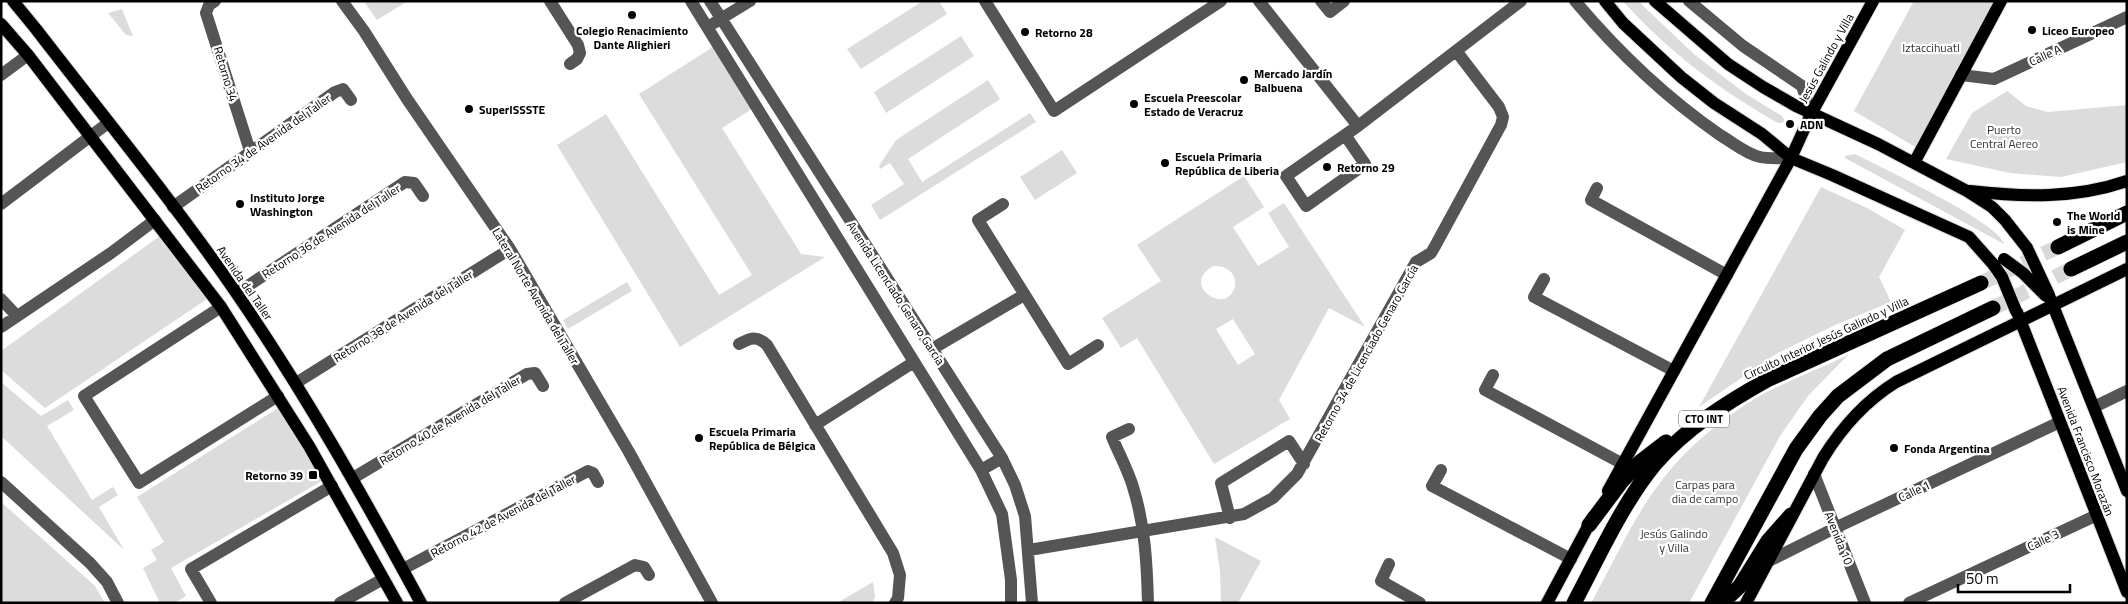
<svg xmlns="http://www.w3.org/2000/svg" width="2128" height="604" font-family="'Titillium Web',sans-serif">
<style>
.green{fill:#dcdcdc;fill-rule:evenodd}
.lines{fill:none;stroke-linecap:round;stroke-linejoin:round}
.highway-tunnel{stroke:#d9d9d9;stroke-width:15;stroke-dasharray:15 8;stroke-linecap:butt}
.major-casing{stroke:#dbdbdb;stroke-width:14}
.highway-casing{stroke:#dbdbdb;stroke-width:16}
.minor{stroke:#555;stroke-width:12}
.major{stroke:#000;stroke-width:12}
.highway{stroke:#000;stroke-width:15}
.major-bridge-casing{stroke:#dbdbdb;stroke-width:14;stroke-linecap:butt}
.major-bridge{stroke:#000;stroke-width:12}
.poi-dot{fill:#000;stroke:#fff;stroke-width:2}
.labels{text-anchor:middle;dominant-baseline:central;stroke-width:4.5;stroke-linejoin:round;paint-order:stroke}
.shield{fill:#fff;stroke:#4c4c4c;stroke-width:1}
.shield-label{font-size:11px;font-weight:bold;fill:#000}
.poi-label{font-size:12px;font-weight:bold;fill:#000;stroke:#fff;text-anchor:start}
.park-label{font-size:12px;fill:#333;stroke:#fff}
.street-label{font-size:12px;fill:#000;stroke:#fff}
</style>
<rect width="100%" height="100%" fill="#fff"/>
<path class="green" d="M372,1h36l-31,19 -12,-17z
M923,1h16l8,13 -86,55 -14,-20z
M1623,1h15l57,54 51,39 36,22 2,3 -1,4h-5c-58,-33 -111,-72 -155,-122z
M1914,1h83l-80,147 -63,-37z
M122,9l11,27 -7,-1 -18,-22z
M961,36l13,20 -88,57 -12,-21z
M713,47l39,62 -30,19 79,126 24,3 -145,90 -123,-202 49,-31 113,181 33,-20 -113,-181z
M988,80l12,19 -92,60 14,23 108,-69 6,9 -156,98 -9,-15 33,-21 -14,-21 -10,6 -1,-3 17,-26z
M2007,91l19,15 22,6 79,-7v57l-66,15 -51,-4 -64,-14 26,-46z
M1062,150l15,23 -42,27 -15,-23z
M1855,154c25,13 145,69 149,90l-159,-86v-2z
M1244,176l20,31 -31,20 25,39 31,-19 -21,-34 16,-10 81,124 -36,-19 -50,92 11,19 -76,45 -77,-126 -16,10 -19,-30 59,-37 -24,-36zM1213,266c12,-1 24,6 22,20 -7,31 -56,0 -22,-20zM1233,319l22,35 -17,11 -22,-36z
M1821,187l46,21 38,22 -26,47 12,25 -58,24 -57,28 -77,53z
M164,233l43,66 -162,109 -44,-38v-19z
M627,282l5,9 -64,38 -5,-9z
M1848,355l-40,41 -28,40 -91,167h-98c24,-43 44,-90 75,-128 26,-32 63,-62 99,-82 27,-14 56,-25 83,-38z
M1,382l40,34 27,-16 6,10 -27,16 45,74 21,-13 5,8 -19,12 25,43 -123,-114z
M283,405l44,73 -156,90 15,28 -12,7h-14l-17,-35 14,-8 -6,-10 13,-8 -27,-45z
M1,502l94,84 10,17h-104z
M1215,537l46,24 -23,42h-17l-1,-32z
M873,582l2,14 -2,7h-36z"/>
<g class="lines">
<path class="highway-tunnel" d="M1981,283l77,-36
M1993,308l78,-39"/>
<g class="major-casing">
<path id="major" d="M13,1l23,28c67,87 137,172 199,262 69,100 128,205 186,312
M1605,1l18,22 58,54 33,26 48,31 29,24 41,17 137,62 24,27
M1655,1l73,63 35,23 33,19 82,38 89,47 25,16 13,13 22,28
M1,24l27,31 193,252 88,139 88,157
M1914,163l87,-162
M1970,191c53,6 105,8 157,-10
M2050,298l77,193
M2017,312l110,280
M1608,491l183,-333 20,-44 62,-113
M1547,603l46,-86
M1746,603l77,-145c19,-31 41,-56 73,-76l231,-113"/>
</g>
<g class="highway-casing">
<path id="highway" d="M2058,247l69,-34
M2071,269l56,-27
M1589,525l33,-44 18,-19 26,-20
M1574,603c24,-45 48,-99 81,-139 31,-36 71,-61 112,-84l214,-97
M1712,603l84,-154 24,-33 18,-20 49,-37 106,-51
M1722,603l18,-17 28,-45 23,-26"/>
</g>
<path class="minor" d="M215,1l-6,4 -3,8 44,138
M342,1l22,30 43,68 103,150 119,203 83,151
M550,1l28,44 2,8 -3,6 -7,5
M691,1l290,469 21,44 9,66v23
M710,1l292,457 13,27 10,31 7,87
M985,1l69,110 167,-110
M1259,1l99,125
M1321,1l9,11 14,-11
M1575,1c43,51 90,96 145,134 12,7 26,19 40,22 9,2 21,1 31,1
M1689,1l54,45 59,40 9,28
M714,23l36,-22
M1,75l27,-20
M1961,75l33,4 133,-62
M1345,135l20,29 -59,42 -20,-30 72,-50 163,-125
M1597,188l-6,12 136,75
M1,204l107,-81
M1003,204l-25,16 90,144 30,-19
M173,207l162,-115 8,-3 8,11
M1544,279l-10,18 140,74
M237,293l168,-111 9,1 9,13
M1,299l16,17
M221,307l-137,89 55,87 139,-87
M1,327l110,-74 44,-33
M739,344c11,-6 18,-9 28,1l126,208 7,22 -2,23 -3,5
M932,349l92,-54
M1493,375l-8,15 138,74
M296,383l214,-134
M2094,407l33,-16
M815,425l99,-63
M1129,429l-17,8c7,17 16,33 21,50 12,38 14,77 15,116
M981,470l21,-12
M1441,470l-9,16 139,73
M1814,474l51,129
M353,478l174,-104 8,-1 8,13
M1,482l89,81 17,19 11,21
M1230,518l-9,-35 68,-42 15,23
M1029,550l215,-36 29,-16 24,-24 119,-212 15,-9 3,-5 67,-123 2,-8 -4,-10 -42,-55
M1769,561l66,-33 225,-106
M1389,564l-8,17 39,22
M403,569l185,-98 5,2 5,9
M211,603l-20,-34 141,-83
M340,603l43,-24
M565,603l70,-38 9,2 5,8
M1909,603l188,-88"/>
<use href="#major" class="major"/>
<use href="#highway" class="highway"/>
<g class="major-bridge-casing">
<path id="major-bridge" d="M2027,248l22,47
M2004,259l19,14 23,23
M1993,264l9,13 14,34"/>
</g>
<use href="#major-bridge" class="major-bridge"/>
</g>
<g class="poi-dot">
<circle cx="632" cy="15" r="5"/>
<circle cx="2032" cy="30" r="5"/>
<circle cx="1025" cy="32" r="5"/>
<circle cx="1244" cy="80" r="5"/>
<circle cx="1134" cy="104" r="5"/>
<circle cx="469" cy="109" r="5"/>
<circle cx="1790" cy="124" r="5"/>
<circle cx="1165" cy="163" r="5"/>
<circle cx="1327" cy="167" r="5"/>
<circle cx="240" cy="204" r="5"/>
<circle cx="2057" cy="222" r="5"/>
<circle cx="699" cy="438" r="5"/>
<circle cx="1894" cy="448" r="5"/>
<rect x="308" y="470" width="10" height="10" rx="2.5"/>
</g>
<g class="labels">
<rect class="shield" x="1679" y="410.5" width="50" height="17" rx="4"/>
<g class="shield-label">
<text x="1704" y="419">CTO INT</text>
</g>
<g class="poi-label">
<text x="632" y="30" text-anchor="middle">Colegio Renacimiento<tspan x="632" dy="14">Dante Alighieri</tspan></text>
<text x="2042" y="30">Liceo Europeo</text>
<text x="1035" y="32">Retorno 28</text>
<text x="1254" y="73">Mercado Jardín<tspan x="1254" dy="14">Balbuena</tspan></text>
<text x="1144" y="97">Escuela Preescolar<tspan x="1144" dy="14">Estado de Veracruz</tspan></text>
<text x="479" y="109">SuperISSSTE</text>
<text x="1800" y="124">ADN</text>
<text x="1175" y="156">Escuela Primaria<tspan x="1175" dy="14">República de Liberia</tspan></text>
<text x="1337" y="167">Retorno 29</text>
<text x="250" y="197">Instituto Jorge<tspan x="250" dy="14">Washington</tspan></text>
<text x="2067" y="215">The World<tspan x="2067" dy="14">is Mine</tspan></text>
<text x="709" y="431">Escuela Primaria<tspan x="709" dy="14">República de Bélgica</tspan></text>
<text x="1904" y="448">Fonda Argentina</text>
<text x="303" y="475" text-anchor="end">Retorno 39</text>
</g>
<g class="park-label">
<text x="1931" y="47">Iztaccihuatl</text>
<text x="2004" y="129">Puerto<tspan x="2004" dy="14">Central Aereo</tspan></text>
<text x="1705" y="484">Carpas para<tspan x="1705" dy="14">dia de campo</tspan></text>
<text x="1674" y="533">Jesús Galindo<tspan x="1674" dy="14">y Villa</tspan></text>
</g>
<g class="street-label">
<text transform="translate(2045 55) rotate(-25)">Calle A</text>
<text transform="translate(1826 58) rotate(-61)">Jesús Galindo y Villa</text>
<text transform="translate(226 74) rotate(73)">Retorno 34</text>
<text transform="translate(263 143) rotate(-35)">Retorno 34 de Avenida del Taller</text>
<text transform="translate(331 231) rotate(-33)">Retorno 36 de Avenida del Taller</text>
<text transform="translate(245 283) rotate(55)">Avenida del Taller</text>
<text transform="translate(896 293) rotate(57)">Avenida Licenciado Genaro García</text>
<text transform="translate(536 296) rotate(59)">Lateral Norte Avenida del Taller</text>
<text transform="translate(403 316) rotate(-32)">Retorno 38 de Avenida del Taller</text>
<text transform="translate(1826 338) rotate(-25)">Circuito Interior Jesús Galindo y Villa</text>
<text transform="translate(1366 353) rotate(-61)">Retorno 34 de Licenciado Genaro García</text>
<text transform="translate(450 420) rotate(-31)">Retorno 40 de Avenida del Taller</text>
<text transform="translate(2086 451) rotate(69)">Avenida Francisco Morazán</text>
<text transform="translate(1914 491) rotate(-25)">Calle 1</text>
<text transform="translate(503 516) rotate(-28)">Retorno 42 de Avenida del Taller</text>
<text transform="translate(1839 538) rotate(68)">Avenida 10</text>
<text transform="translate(2043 540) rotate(-25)">Calle 3</text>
</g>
</g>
<rect width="2128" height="604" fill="none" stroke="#000000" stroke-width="5"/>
<path d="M1958 584v8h112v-8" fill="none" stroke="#000000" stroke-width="2.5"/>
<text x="1966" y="584" font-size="15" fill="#000000" stroke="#ffffff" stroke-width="4" paint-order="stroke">50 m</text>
</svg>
